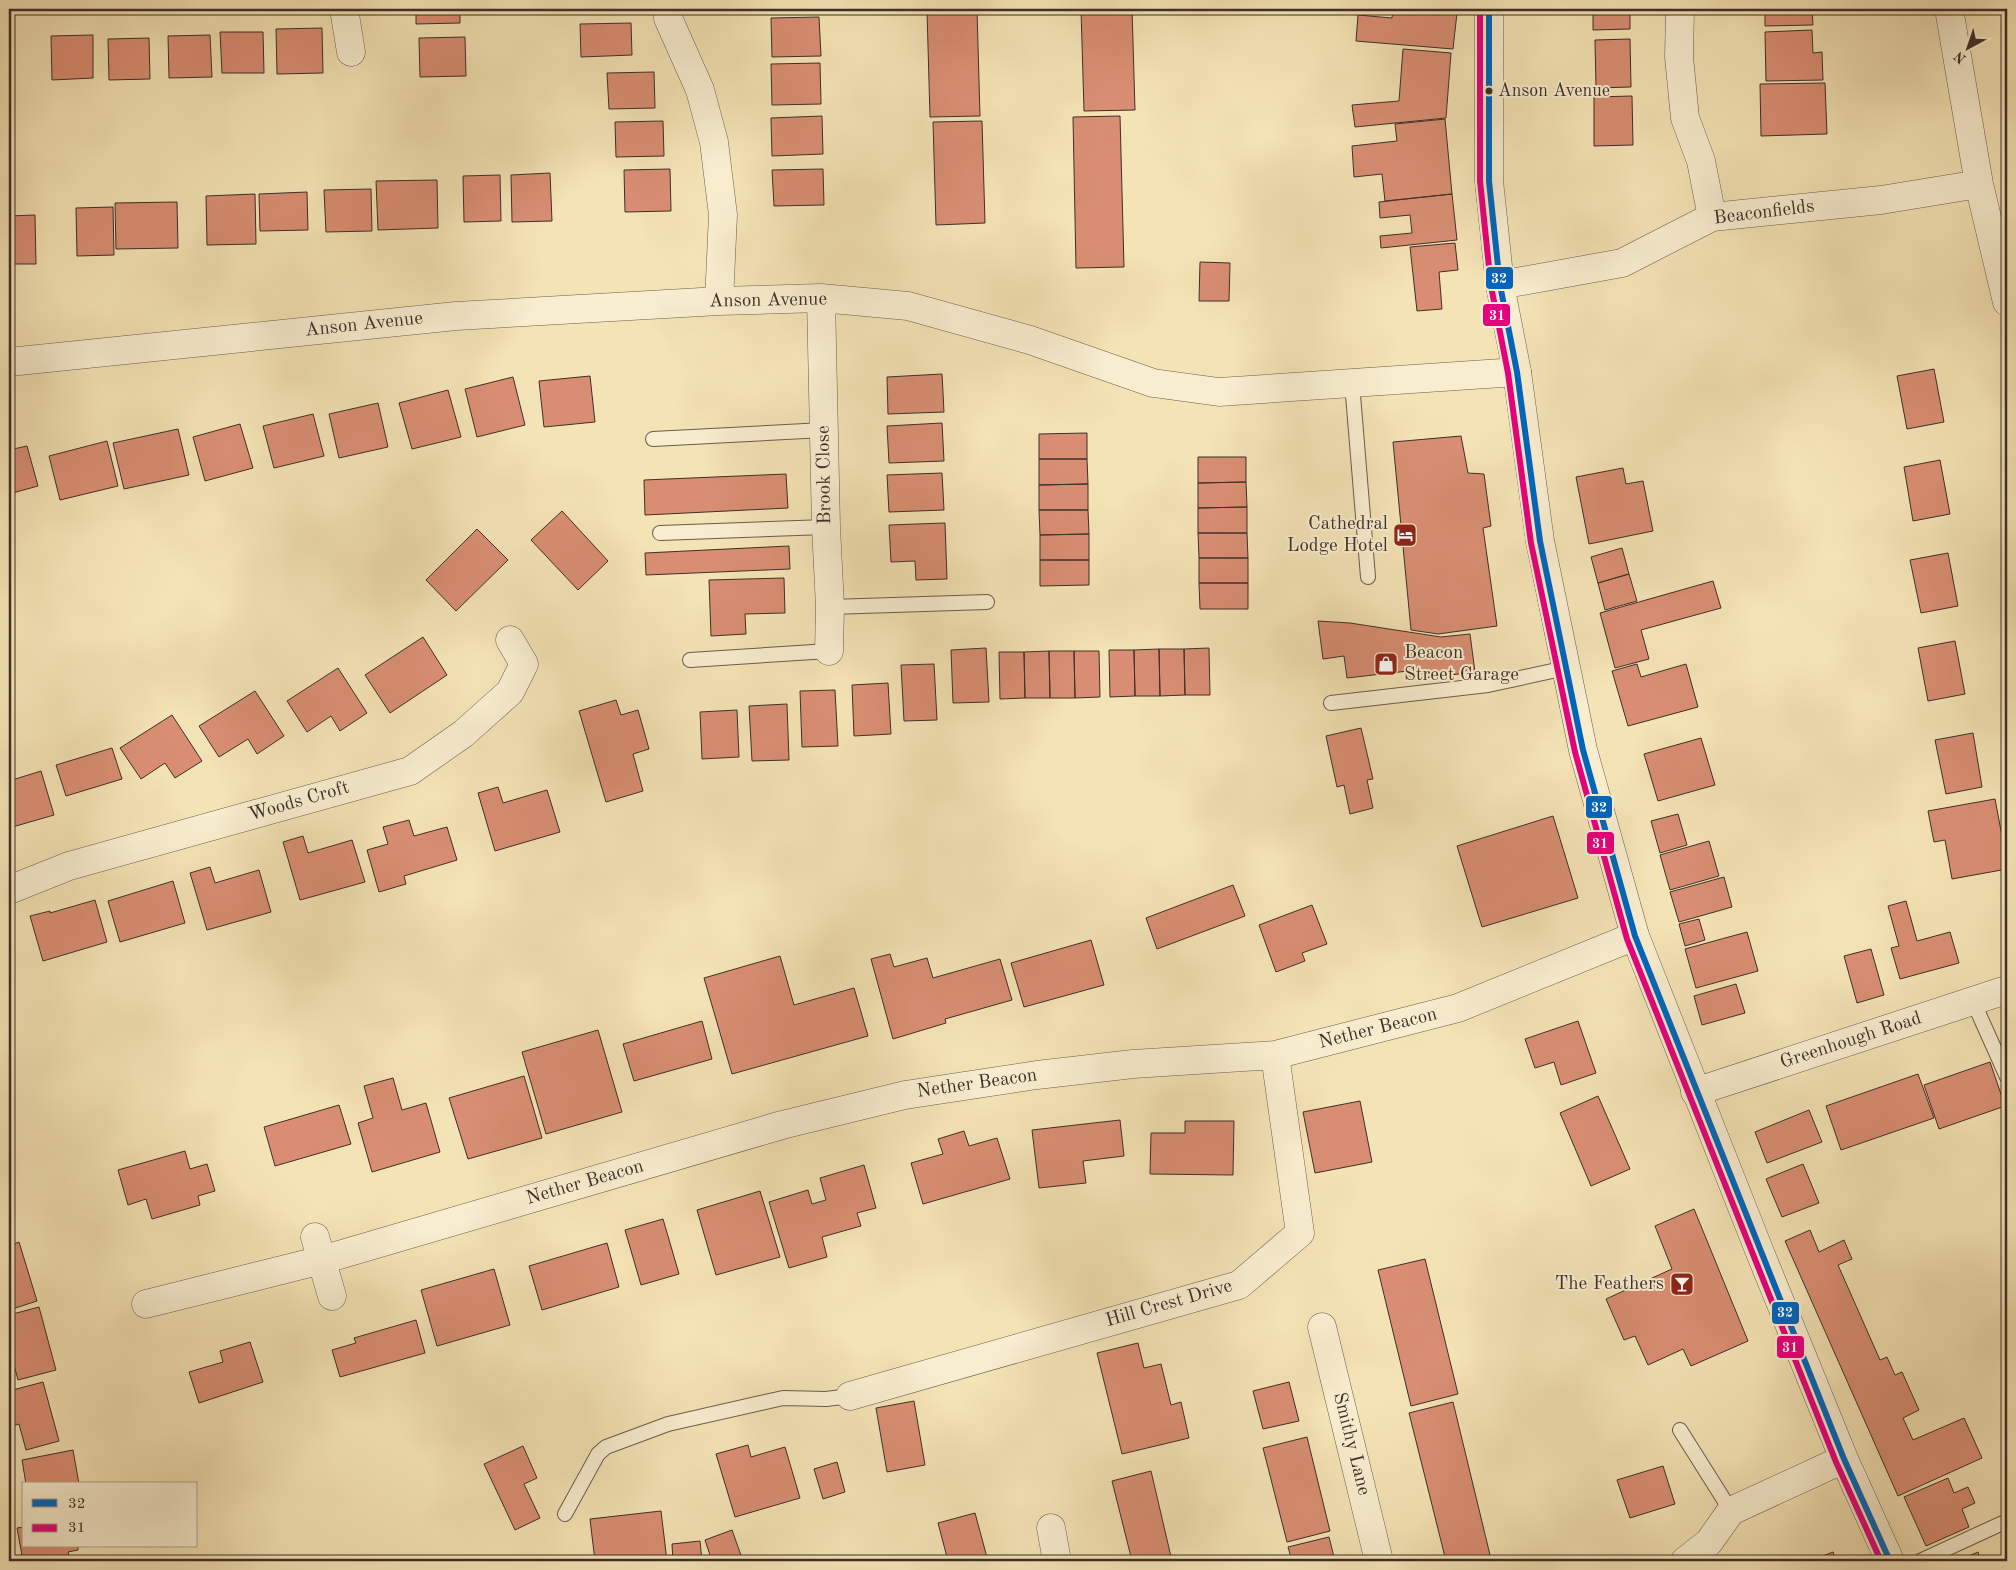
<svg xmlns="http://www.w3.org/2000/svg" width="2016" height="1570" font-family="'Old Standard TT',serif">
<style>
.building{fill:#d98e73;stroke:#3d2f29}
.lines{fill:none;stroke-linecap:round;stroke-linejoin:round}
.service-casing{stroke:#6b5c4c;stroke-width:16}
.minor-casing{stroke:#6b5c4c;stroke-width:29}
.tertiary-casing{stroke:#6b5c4c;stroke-width:29}
.service{stroke:#f8edcf;stroke-width:14}
.minor{stroke:#f8edcf;stroke-width:28}
.tertiary{stroke:#f8edcf;stroke-width:28}
.bus-1-casing{stroke:#f8edcf;stroke-width:10}
.bus-2-casing{stroke:#f8edcf;stroke-width:10}
.bus-1{stroke:#0065bd;stroke-width:6}
.bus-2{stroke:#e5007d;stroke-width:6}
.bus-dot{fill:#3d2f29;stroke:#f8edcf;stroke-width:2}
.labels{text-anchor:middle;dominant-baseline:central;stroke-width:4;stroke-linejoin:round;paint-order:stroke}
.bus-label{font-size:18px;fill:#3d2f29;stroke:#f8edcf;text-anchor:start}
.street-label{font-size:19px;fill:#3d2f29;stroke:#f8edcf}
.poi-label{font-size:19px;fill:#3d2f29;stroke:#f8edcf;text-anchor:end}
.line-badge{stroke:#f8edcf;stroke-width:2}
.badge-label{font-size:14px;text-anchor:middle;font-weight:bold;fill:#fff}
</style>
<rect width="100%" height="100%" fill="#f4e3b5"/>
<filter id="stains"><feTurbulence type="fractalNoise" baseFrequency=".004" numOctaves="4"/><feColorMatrix values="0 0 0 0 .2 0 0 0 0 .09 0 0 0 0 .02 0 0 0 .5 -.17"/></filter>
<radialGradient id="worn" r=".72"><stop offset=".6" stop-color="#630" stop-opacity="0"/><stop offset="1" stop-color="#630" stop-opacity=".3"/></radialGradient>
<path class="building" d="M416,9h44v14l-44,1z
M1081,9h51l3,101 -51,1z
M1393,9l64,4 -4,36 -97,-8 2,-26 34,3z
M1593,9h37v20l-37,1z
M1765,9h47l1,16 -48,1z
M977,10l3,106 -50,1 -3,-106z
M819,17l2,39 -49,1 -1,-39z
M631,23l1,32 -51,2 -1,-33z
M322,28l1,45 -46,1 -1,-45z
M1812,30l1,23 9,-1 1,28 -57,1 -1,-49z
M220,32h43l1,41h-42z
M93,35v43l-41,2 -1,-44z
M210,35l2,42 -43,1 -1,-42z
M465,37l1,39 -46,1 -1,-39z
M149,38l1,41 -41,1 -1,-41z
M1630,39l1,48 -35,1 -1,-48z
M1403,49l48,4 -5,65 -91,9 -3,-22 47,-4z
M820,63l1,41 -49,1 -1,-41z
M654,72l1,36 -46,1 -2,-36z
M1825,83l2,51 -66,2 -1,-52z
M1632,96l1,49 -39,1v-49z
M822,116l1,38 -51,2 -1,-38z
M1120,116l4,151 -48,1 -3,-151z
M1445,119l7,75 -67,7 -3,-27 -28,3 -2,-31 45,-5 -2,-17z
M663,121l1,35 -48,1 -1,-35z
M982,121l3,102 -49,2 -3,-103z
M670,169l1,42 -46,1 -1,-42z
M823,169l1,36 -50,1 -2,-36z
M550,173l2,48 -40,1 -1,-47z
M500,175l1,46 -37,1 -1,-46z
M437,180l1,48 -60,2 -2,-49z
M371,189l1,42 -46,1 -2,-42z
M307,192l1,38 -48,1 -1,-37z
M255,194l1,50 -49,1 -1,-49z
M1452,194l5,46 -76,8 -1,-12 32,-3 -2,-18 -30,3 -1,-16z
M177,202l1,46 -62,1 -1,-46z
M113,207l1,48 -37,1 -1,-48z
M35,215l1,49h-27v-48z
M1455,243l3,27 -19,2 3,37 -25,2 -7,-64z
M1200,262l30,1 -1,38h-30z
M1934,369l10,53 -37,7 -10,-53z
M942,374l2,38 -56,2 -1,-37z
M590,376l5,46 -51,5 -5,-46z
M513,377l12,48 -48,12 -12,-48z
M448,390l13,47 -49,12 -13,-46z
M378,403l10,44 -49,11 -10,-44z
M313,414l11,42 -50,12 -11,-42z
M942,423l2,38 -55,2 -2,-37z
M240,424l13,44 -48,13 -12,-44z
M178,429l11,46 -65,14 -11,-46z
M1087,433v26h-48v-25z
M1461,436l7,37 16,1 7,52 -8,2 14,98 -59,8 -27,-4 -18,-188z
M107,441l11,45 -58,14 -11,-44z
M27,446l11,40 -29,8v-44z
M1198,457h48v25l-48,1z
M1039,459h48l1,25 -49,1z
M1940,460l10,54 -37,7 -9,-54z
M1623,468l3,16 17,-3 10,50 -64,13 -13,-67z
M942,473l2,37 -55,2 -2,-37z
M786,474l2,34 -143,7 -1,-35z
M1246,482l1,25 -49,1v-25z
M1088,484v26h-49v-25z
M1247,507v26h-49v-25z
M1039,510h49l1,24 -49,1z
M562,511l46,50 -30,29 -47,-50z
M945,523l2,56 -31,1 -1,-19 -24,1 -2,-37z
M477,529l31,31 -52,51 -30,-31z
M1198,533h49l1,25h-49z
M1089,534v26h-49v-25z
M789,546l1,23 -144,6 -1,-22z
M1622,548l7,26 -31,9 -7,-26z
M1948,553l10,53 -37,7 -11,-53z
M1199,558h49v25h-49z
M1040,560h49v25l-49,1z
M1629,574l8,27 -32,9 -7,-27z
M784,578l1,35 -40,1 1,20 -35,2 -2,-56z
M1713,581l8,27 -80,22 8,29 -34,9 -15,-55z
M1199,583h49v26h-48z
M1318,621l32,2 91,14 29,-3 5,38 -66,8 -1,-9 -61,7 -3,-22 -21,3z
M423,637l24,38 -57,38 -25,-38z
M1955,641l10,53 -37,7 -10,-53z
M986,648l3,54 -36,1 -2,-53z
M1209,648l1,47h-25l-1,-46z
M1159,649h25l1,46 -25,1z
M1159,649l1,47h-25l-1,-46z
M1109,650h25l1,46 -25,1z
M1049,651h25l1,47h-25z
M1049,651l1,47h-25l-1,-46z
M1074,651h25l1,46 -25,1z
M999,652h25l1,46 -25,1z
M934,664l3,56 -33,1 -3,-56z
M1637,664l4,13 45,-13 12,43 -70,19 -16,-55z
M338,668l29,45 -27,18 -9,-15 -24,16 -20,-31z
M888,683l3,51 -37,2 -2,-51z
M835,690l3,56 -36,1 -2,-56z
M255,691l29,45 -27,18 -9,-15 -29,18 -20,-31z
M616,700l5,15 17,-5 11,39 -16,5 10,37 -37,11 -27,-91z
M787,704l2,56 -37,1 -3,-55z
M737,710l2,47 -37,2 -2,-47z
M172,715l30,46 -27,17 -10,-15 -24,16 -21,-31z
M1361,728l12,51 -6,1 6,28 -23,6 -6,-29 -7,2 -11,-51z
M1973,733l9,54 -36,7 -11,-54z
M1701,738l14,47 -57,16 -14,-47z
M112,748l10,31 -56,17 -10,-31z
M41,771l13,44 -45,13v-47z
M498,787l5,16 44,-13 13,42 -65,19 -17,-58z
M1995,799l7,37 5,-1v34l-55,10 -7,-39 -11,2 -6,-31z
M1678,814l9,31 -27,8 -9,-32z
M1553,816l25,82 -96,29 -25,-81z
M409,820l5,16 33,-9 10,33 -53,16 2,8 -27,8 -12,-42 21,-6 -5,-17z
M303,836l5,17 44,-13 13,42 -65,18 -17,-58z
M1709,841l10,35 -49,14 -10,-35z
M210,867l5,16 44,-13 12,42 -64,18 -17,-57z
M1724,877l8,30 -53,15 -9,-30z
M173,881l12,42 -65,19 -12,-41z
M1233,885l12,31 -88,33 -11,-31z
M95,900l12,42 -64,19 -13,-45 20,-5v2z
M1906,901l11,40 33,-9 9,31 -59,16 -9,-31 8,-2 -11,-40z
M1312,905l15,39 -25,9 3,8 -29,11 -17,-47z
M1699,919l6,21 -20,6 -6,-22z
M1747,932l11,39 -62,17 -11,-39z
M1091,940l13,45 -80,22 -13,-44z
M1871,949l13,46 -27,8 -13,-47z
M890,954l4,13 33,-9 6,20 67,-19 12,41 -67,19 1,4 -53,16 -22,-80z
M780,956l14,49 60,-17 14,48 -136,38 -28,-96z
M1736,984l9,29 -43,12 -8,-29z
M702,1021l10,38 -78,22 -11,-37z
M1578,1021l18,52 -35,12 -7,-23 -19,6 -10,-29z
M598,1030l24,82 -76,22 -24,-82z
M1990,1062l15,44 -66,23 -15,-44z
M1918,1074l16,44 -93,32 -15,-44z
M524,1076l18,62 -74,21 -19,-61z
M393,1078l9,32 24,-7 14,49 -68,20 -14,-49 15,-5 -9,-32z
M1598,1096l32,73 -39,17 -31,-73z
M1360,1101l12,61 -57,11 -12,-61z
M339,1105l12,39 -76,22 -11,-39z
M1809,1110l13,32 -55,21 -12,-31z
M1120,1120l4,36 -41,5 3,22 -47,5 -7,-58z
M1185,1121h49l-1,54 -83,-1 1,-41h34z
M964,1131l5,15 28,-8 13,41 -87,25 -12,-41 32,-9 -5,-15z
M185,1151l5,18 17,-5 8,27 -17,5 2,9 -48,14 -6,-20 -18,6 -10,-35z
M1803,1164l16,39 -37,14 -16,-38z
M864,1165l12,43 -19,5 4,13 -39,11 5,20 -38,11 -20,-66 39,-12 4,14 14,-4 -6,-22z
M760,1191l20,66 -64,18 -19,-65z
M1694,1209l54,132 -57,25 -8,-17 -35,16 -13,-29 -11,4 -18,-41 66,-30 -17,-43z
M663,1219l16,55 -38,11 -16,-55z
M1810,1230l9,22 25,-12 8,19 -14,6 42,95 7,-3 8,18 7,-3 17,38 -16,8 10,22 51,-22 18,40 -84,38 -113,-255z
M19,1242l18,59 -28,9v-64z
M607,1243l12,44 -77,23 -13,-44z
M1425,1259l33,135 -47,12 -33,-136z
M494,1269l16,56 -73,21 -16,-56z
M39,1307l17,63 -38,10 -9,-34v-31z
M416,1320l9,33 -85,24 -8,-27 24,-7 -2,-5z
M250,1342l13,40 -64,21 -10,-31 34,-10 -3,-11z
M1138,1343l6,25 17,-4 10,41 10,-3 8,36 -67,16 -25,-101z
M43,1382l16,59 -33,9 -7,-26 -10,3v-36z
M1289,1382l10,39 -36,8 -10,-38z
M914,1401l11,64 -38,7 -11,-64z
M1453,1402l38,157 -7,2h-38l-37,-148z
M1307,1437l23,94 -43,11 -24,-94z
M748,1445l3,12 34,-10 15,51 -65,19 -19,-63z
M523,1446l14,32 -13,6 16,34 -25,12 -31,-66z
M73,1450l6,34h-53l-4,-24z
M837,1462l8,30 -22,7 -9,-30z
M1663,1466l12,38 -45,14 -13,-38z
M1151,1471l21,90h-40l-20,-80z
M1948,1478l6,15 14,-6 7,16 -13,6 7,18 -43,19 -22,-49z
M661,1511l6,50h-72l-5,-42z
M975,1513l13,48h-40l-10,-38z
M24,1527v19h54v4l-10,2 2,9h-47l-6,-33z
M732,1530l11,31h-31l-7,-21z
M1329,1537l6,24h-43l-4,-14z
M700,1541l2,20h-29l-1,-17z
M1833,1552l3,9h-26z
M1978,1552l3,9h-24z"/>
<g class="lines">
<g class="service-casing">
<path id="service" d="M1352,383l16,194
M653,439l171,-9
M660,533l166,-6
M830,607l157,-5
M690,660l139,-9
M1331,703l157,-18 78,-17
M1973,1001l34,76
M1680,1430l51,81
M565,1514l33,-60 8,-7 62,-23 115,-26 43,1 24,-3
M1920,1561l87,-40"/>
</g>
<g class="minor-casing">
<path id="minor" d="M344,9l7,43
M667,9l1,9 32,72 14,52 9,73 -4,86
M1680,9l-1,48 6,61 16,43 11,56
M1949,9l30,175 28,118
M1500,285l122,-22 90,-46 169,-17 98,-16
M821,298l5,229 4,80 -1,44
M9,362l447,-46 263,-15 102,-3 87,8 122,34 123,43 66,9 298,-20
M9,890l60,-24 341,-95 53,-37 47,-42 14,-28 -14,-24
M1695,1092l308,-101 4,1
M315,1237l17,59
M146,1304l176,-44 460,-135 123,-30 132,-20 96,-11 142,-9 183,-47 177,-72
M1322,1327l57,234
M850,1396l389,-111 61,-52 -25,-178
M1051,1528l6,33
M1685,1561l24,-19 22,-31 113,-52"/>
</g>
<g class="tertiary-casing">
<path id="tertiary" d="M1489,9v172l11,104 17,87 23,169 43,209 52,186 124,314 85,209 46,102"/>
</g>
<use href="#service" class="service"/>
<use href="#minor" class="minor"/>
<use href="#tertiary" class="tertiary"/>
<g class="bus-1-casing">
<path id="bus-1" d="M1489,9v172l11,104 17,87 23,169 43,209 52,186 209,523 46,102"/>
</g>
<g class="bus-2-casing">
<path id="bus-2" d="M1480,9v172l11,105 17,87 23,170 44,209 52,187 209,523 45,99"/>
</g>
<use href="#bus-1" class="bus-1"/>
<use href="#bus-2" class="bus-2"/>
</g>
<defs>
<g id="hotel-square" transform="scale(1.25)"><rect x="-9" y="-9" width="18" height="18" rx="4" fill="#8f2418" stroke="#f8edcf"/><path d="M-6-4.5h1.5V1H6V5H4.5V3h-9V5H-6ZM-4 0a1.8 1.8 0 1 1 3.6 0ZM.5 0V-2.5h3Q6-2.5 6 0Z" fill="#fff"/></g>
<g id="shop-square" transform="scale(1.25)"><rect x="-9" y="-9" width="18" height="18" rx="4" fill="#8f2418" stroke="#f8edcf"/><path d="M-5-2.5h2.3a2.7 3.5 0 0 1 5.4 0H5L5.5 6h-11ZM-1.5-2.5h3a1.5 2.3 0 0 0-3 0Z" fill="#fff"/></g>
<g id="bar-square" transform="scale(1.25)"><rect x="-9" y="-9" width="18" height="18" rx="4" fill="#8f2418" stroke="#f8edcf"/><path d="M-6-5H6L.8 .8V4.5H3.5V6h-7V4.5H-.8V.8Z" fill="#fff"/></g>
</defs>
<g fill-rule="evenodd">
<use href="#hotel-square" x="1405" y="535"/>
<use href="#shop-square" x="1386" y="664"/>
<use href="#bar-square" x="1682" y="1284"/>
</g>
<circle class="bus-dot" cx="1489" cy="91" r="4.5"/>
<g class="labels">
<g class="bus-label">
<text x="1498" y="91">Anson Avenue</text>
</g>
<g class="street-label">
<text transform="translate(1764 213) rotate(-7)">Beaconfields</text>
<text transform="translate(768 301) rotate(-1)">Anson Avenue</text>
<text transform="translate(364 325) rotate(-6)">Anson Avenue</text>
<text transform="translate(825 475) rotate(-91)">Brook Close</text>
<text transform="translate(299 802) rotate(-16)">Woods Croft</text>
<text transform="translate(1378 1029) rotate(-14)">Nether Beacon</text>
<text transform="translate(1851 1041) rotate(-18)">Greenhough Road</text>
<text transform="translate(977 1084) rotate(-8)">Nether Beacon</text>
<text transform="translate(585 1183) rotate(-16)">Nether Beacon</text>
<text transform="translate(1169 1304) rotate(-16)">Hill Crest Drive</text>
<text transform="translate(1351 1444) rotate(76)">Smithy Lane</text>
</g>
<g class="poi-label">
<text x="1388" y="524">Cathedral<tspan x="1388" dy="22">Lodge Hotel</tspan></text>
<text x="1404" y="653" text-anchor="start">Beacon<tspan x="1404" dy="22">Street Garage</tspan></text>
<text x="1664" y="1284">The Feathers</text>
</g>
</g>
<g class="line-badge">
<rect x="1485" y="266" width="29" height="24" rx="5" fill="#0065bd"/>
<rect x="1482" y="303" width="29" height="24" rx="5" fill="#e5007d"/>
<rect x="1585" y="795" width="28" height="24" rx="5" fill="#0065bd"/>
<rect x="1586" y="831" width="29" height="24" rx="5" fill="#e5007d"/>
<rect x="1771" y="1301" width="29" height="24" rx="5" fill="#0065bd"/>
<rect x="1776" y="1335" width="29" height="24" rx="5" fill="#e5007d"/>
</g>
<g class="badge-label">
<text x="1499" y="283">32</text>
<text x="1497" y="320">31</text>
<text x="1599" y="812">32</text>
<text x="1600" y="848">31</text>
<text x="1785" y="1317">32</text>
<text x="1790" y="1352">31</text>
</g>
<rect width="2016" height="1570" fill="none" stroke="#f4e3b5" stroke-width="30"/>
<rect x="10" y="10" width="1996" height="1550" fill="none" stroke="#3d2f29" stroke-width="2.5"/>
<rect x="15" y="15" width="1986" height="1540" fill="none" stroke="#3d2f29"/>
<rect x="22" y="1482" width="175" height="65" fill="#f8edcf" stroke="#ada18d"/>
<rect x="32" y="1499" width="25" height="8" fill="#0065bd" stroke="#ada18d"/>
<text x="68" y="1508" font-size="15" fill="#3d2f29">32</text>
<rect x="32" y="1524" width="25" height="8" fill="#e5007d" stroke="#ada18d"/>
<text x="68" y="1532" font-size="15" fill="#3d2f29">31</text>
<g transform="translate(1968 48) rotate(220)" stroke="#f8edcf" stroke-width="4" paint-order="stroke">
<path d="M0-4L9 19L0 12L-9 19Z" fill="#3d2f29"/>
<text y="-8" font-size="14" font-weight="bold" text-anchor="middle" fill="#3d2f29">N</text>
</g>
<rect width="100%" height="100%" filter="url(#stains)"/>
<rect width="100%" height="100%" fill="url(#worn)"/>
</svg>
